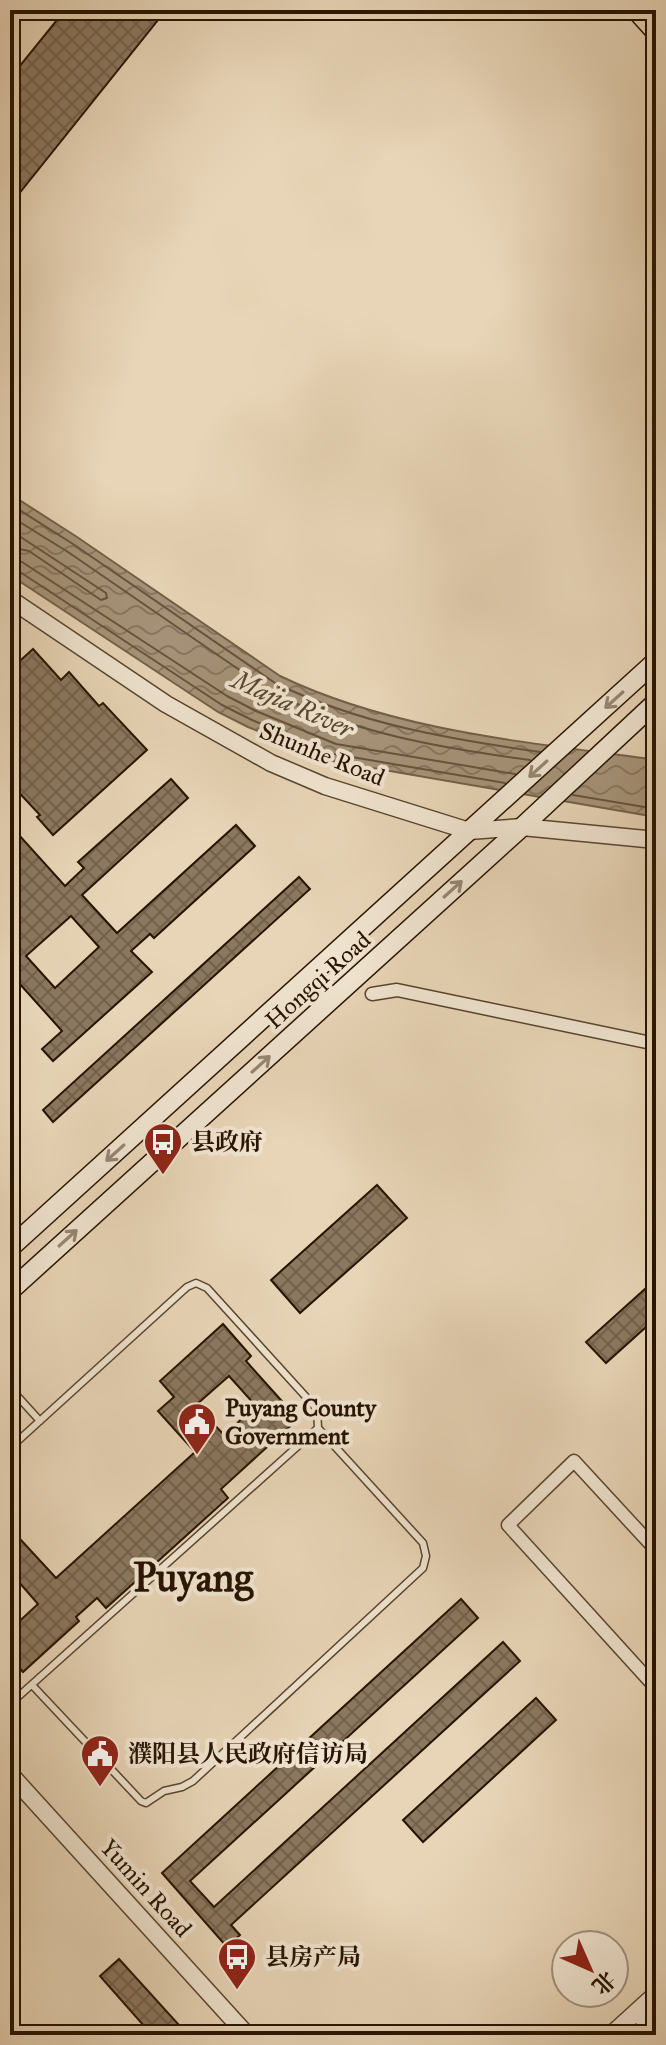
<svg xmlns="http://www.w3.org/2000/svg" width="666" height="2045" font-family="'IM FELL Great Primer','Noto Serif SC',serif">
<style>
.water{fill:url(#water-waves);stroke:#736049;stroke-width:2}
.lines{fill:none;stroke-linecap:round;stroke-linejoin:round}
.shore{stroke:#66533c;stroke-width:2}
.building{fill:url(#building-cross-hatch);stroke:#271300;stroke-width:2;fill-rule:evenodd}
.service-casing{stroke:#57442e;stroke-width:9}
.minor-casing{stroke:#57442e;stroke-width:15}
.tertiary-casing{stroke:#57442e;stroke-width:19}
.secondary-casing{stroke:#271300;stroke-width:21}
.primary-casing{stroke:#271300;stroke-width:23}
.service{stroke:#f0e4d0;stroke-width:6}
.minor{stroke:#f0e4d0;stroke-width:12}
.tertiary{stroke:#f0e4d0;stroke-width:16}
.secondary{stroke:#f0e4d0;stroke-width:18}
.primary{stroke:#e8d5b7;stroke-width:20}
.oneway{stroke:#968672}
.labels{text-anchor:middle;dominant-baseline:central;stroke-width:8;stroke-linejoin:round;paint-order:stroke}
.street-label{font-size:24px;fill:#271300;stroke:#f0e4d0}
.poi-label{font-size:24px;font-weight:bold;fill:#271300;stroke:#f0e4d0;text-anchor:start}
.water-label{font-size:26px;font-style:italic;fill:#5a4630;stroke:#f0e4d0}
.town-label{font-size:40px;font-weight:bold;fill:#271300;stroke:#f0e4d0}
</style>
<defs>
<pattern id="water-waves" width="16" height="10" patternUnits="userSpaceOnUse" patternTransform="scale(2)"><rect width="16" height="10" fill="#a69379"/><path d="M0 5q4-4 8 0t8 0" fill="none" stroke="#877761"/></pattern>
<pattern id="building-cross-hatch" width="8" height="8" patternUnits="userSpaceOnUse" patternTransform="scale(2)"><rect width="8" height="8" fill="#8b785f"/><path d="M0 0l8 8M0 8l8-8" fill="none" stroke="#72614c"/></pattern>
</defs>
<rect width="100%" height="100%" fill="#e8d5b7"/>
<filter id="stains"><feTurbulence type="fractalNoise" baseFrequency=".0025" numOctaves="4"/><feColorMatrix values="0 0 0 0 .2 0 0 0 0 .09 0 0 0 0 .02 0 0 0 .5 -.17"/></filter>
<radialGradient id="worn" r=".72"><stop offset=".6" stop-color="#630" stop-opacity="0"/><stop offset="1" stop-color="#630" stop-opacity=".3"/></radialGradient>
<path class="water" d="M10,494l67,43 203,139c117,56 249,66 376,84v57l-324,-56 -84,-34 -30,-15 -208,-137z"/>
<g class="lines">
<path class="shore" d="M10,504l63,40 202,139c84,41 174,56 265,69
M10,516l58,36 202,139c81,42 171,57 260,69
M10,530l96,63 1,5 -6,2 -72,-49 -19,-4
M10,559l12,3 205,134 29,15 80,33 179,30
M10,569l7,1 205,135 30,15 82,34 171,29
M573,795l83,14"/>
</g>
<path class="building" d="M65,10h101l-156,195v-127z
M33,649l28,31 8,-8 30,34 4,-3 44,47 -94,85 -16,-18 3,-2 -30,-32v-113z
M171,779l17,19 -106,97 35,38 119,-108 19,21 -101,92 -4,-4 -19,17 21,21 -99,89 -11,-12 20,-18 -52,-58v-148l55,61 19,-18 -6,-6zM71,916l28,31 -44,41 -29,-32z
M299,877l11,12 -257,233 -10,-12z
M377,1185l30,33 -107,95 -29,-33z
M656,1279v39l-50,45 -20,-21z
M223,1324l28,32 -5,5 52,58 -77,70 7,9 -122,110 -9,-10 -21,19 3,4 -56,51 -13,-14v-28l28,-26 -20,-23 -8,7v-60l46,50 139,-126 -37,-41 16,-14 -14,-16zM229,1376l27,30 -32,29 -28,-30z
M461,1599l17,19 -288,263 24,26 289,-265 17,19 -289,264 9,10 -13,12 -65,-74z
M536,1698l20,22 -133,122 -20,-22z
M119,1959l69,76h-36l-52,-59z"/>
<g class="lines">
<g class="service-casing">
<path id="service" d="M10,1388l30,33
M10,1448l177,-161 9,-4 11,5 110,121 1,19 105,115 3,13 -3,12 -230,213 -11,6 -18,4 -18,12 -5,-2 -109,-116
M10,1684l10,11
M10,1704l308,-276"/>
</g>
<g class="minor-casing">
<path id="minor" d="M372,994l25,-4 259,54
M656,1550l-82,-89 -66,64 148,163
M635,2013l21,22"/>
</g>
<g class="tertiary-casing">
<path id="tertiary" d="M10,599l156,105 105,59 54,23 144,45 53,-4 134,13
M10,1774l237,261
M611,2035l45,-41"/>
</g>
<g class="secondary-casing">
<path id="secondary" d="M10,1248l646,-587
M10,1291l512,-464 134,-125"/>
</g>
<g class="primary-casing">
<path id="primary" d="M637,10l19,21"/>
</g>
<use href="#service" class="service"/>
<use href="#minor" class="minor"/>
<use href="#tertiary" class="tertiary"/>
<use href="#secondary" class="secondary"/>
<use href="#primary" class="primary"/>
</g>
<defs><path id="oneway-shaft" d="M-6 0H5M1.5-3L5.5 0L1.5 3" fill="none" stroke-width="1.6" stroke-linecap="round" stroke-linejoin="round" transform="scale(2)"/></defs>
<g class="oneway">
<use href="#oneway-shaft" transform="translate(614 700) rotate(138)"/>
<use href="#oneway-shaft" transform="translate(538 769) rotate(138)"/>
<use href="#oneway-shaft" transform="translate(453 889) rotate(-42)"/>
<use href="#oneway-shaft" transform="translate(261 1064) rotate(-42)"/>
<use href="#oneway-shaft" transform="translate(115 1153) rotate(138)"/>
<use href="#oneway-shaft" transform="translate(68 1238) rotate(-42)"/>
</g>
<defs>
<g id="bus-pin" transform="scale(2)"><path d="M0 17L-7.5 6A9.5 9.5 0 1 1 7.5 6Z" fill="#8f2418" stroke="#f0e4d0"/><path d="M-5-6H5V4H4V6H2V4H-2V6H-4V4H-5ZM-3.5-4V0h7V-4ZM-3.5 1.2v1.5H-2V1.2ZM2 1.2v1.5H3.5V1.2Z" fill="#fff"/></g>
<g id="civic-pin" transform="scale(2)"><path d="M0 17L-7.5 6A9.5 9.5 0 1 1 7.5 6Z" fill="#8f2418" stroke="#f0e4d0"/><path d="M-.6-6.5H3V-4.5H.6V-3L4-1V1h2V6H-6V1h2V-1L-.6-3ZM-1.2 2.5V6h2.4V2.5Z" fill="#fff"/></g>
</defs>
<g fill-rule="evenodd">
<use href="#bus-pin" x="163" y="1142"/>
<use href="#civic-pin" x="197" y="1422"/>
<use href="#civic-pin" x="100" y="1754"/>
<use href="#bus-pin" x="237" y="1957"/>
</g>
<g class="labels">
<g class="street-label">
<text transform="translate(322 754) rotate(22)">Shunhe Road</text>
<text transform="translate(318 980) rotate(-42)">Hongqi Road</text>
<text transform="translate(146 1888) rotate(48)">Yumin Road</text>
</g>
<g class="poi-label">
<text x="191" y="1142">县政府</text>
<text x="225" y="1408">Puyang County<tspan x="225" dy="28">Government</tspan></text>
<text x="128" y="1754">濮阳县人民政府信访局</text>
<text x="265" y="1957">县房产局</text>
</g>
<g class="water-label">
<text transform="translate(293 704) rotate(24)">Majia River</text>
</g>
<g class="town-label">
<text x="193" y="1577">Puyang</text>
</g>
</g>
<rect width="666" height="2045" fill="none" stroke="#e8d5b7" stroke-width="40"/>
<rect x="12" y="12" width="642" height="2021" fill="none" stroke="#271300" stroke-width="4"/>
<rect x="20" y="20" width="626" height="2005" fill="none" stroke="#271300" stroke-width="2"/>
<g transform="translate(590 1969) rotate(135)"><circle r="38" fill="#f0e4d0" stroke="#a0907d" stroke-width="2"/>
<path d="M0-6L14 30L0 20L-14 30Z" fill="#8f2418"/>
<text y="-12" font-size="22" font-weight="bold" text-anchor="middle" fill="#271300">北</text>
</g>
<rect width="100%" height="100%" filter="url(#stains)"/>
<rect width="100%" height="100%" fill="url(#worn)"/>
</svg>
